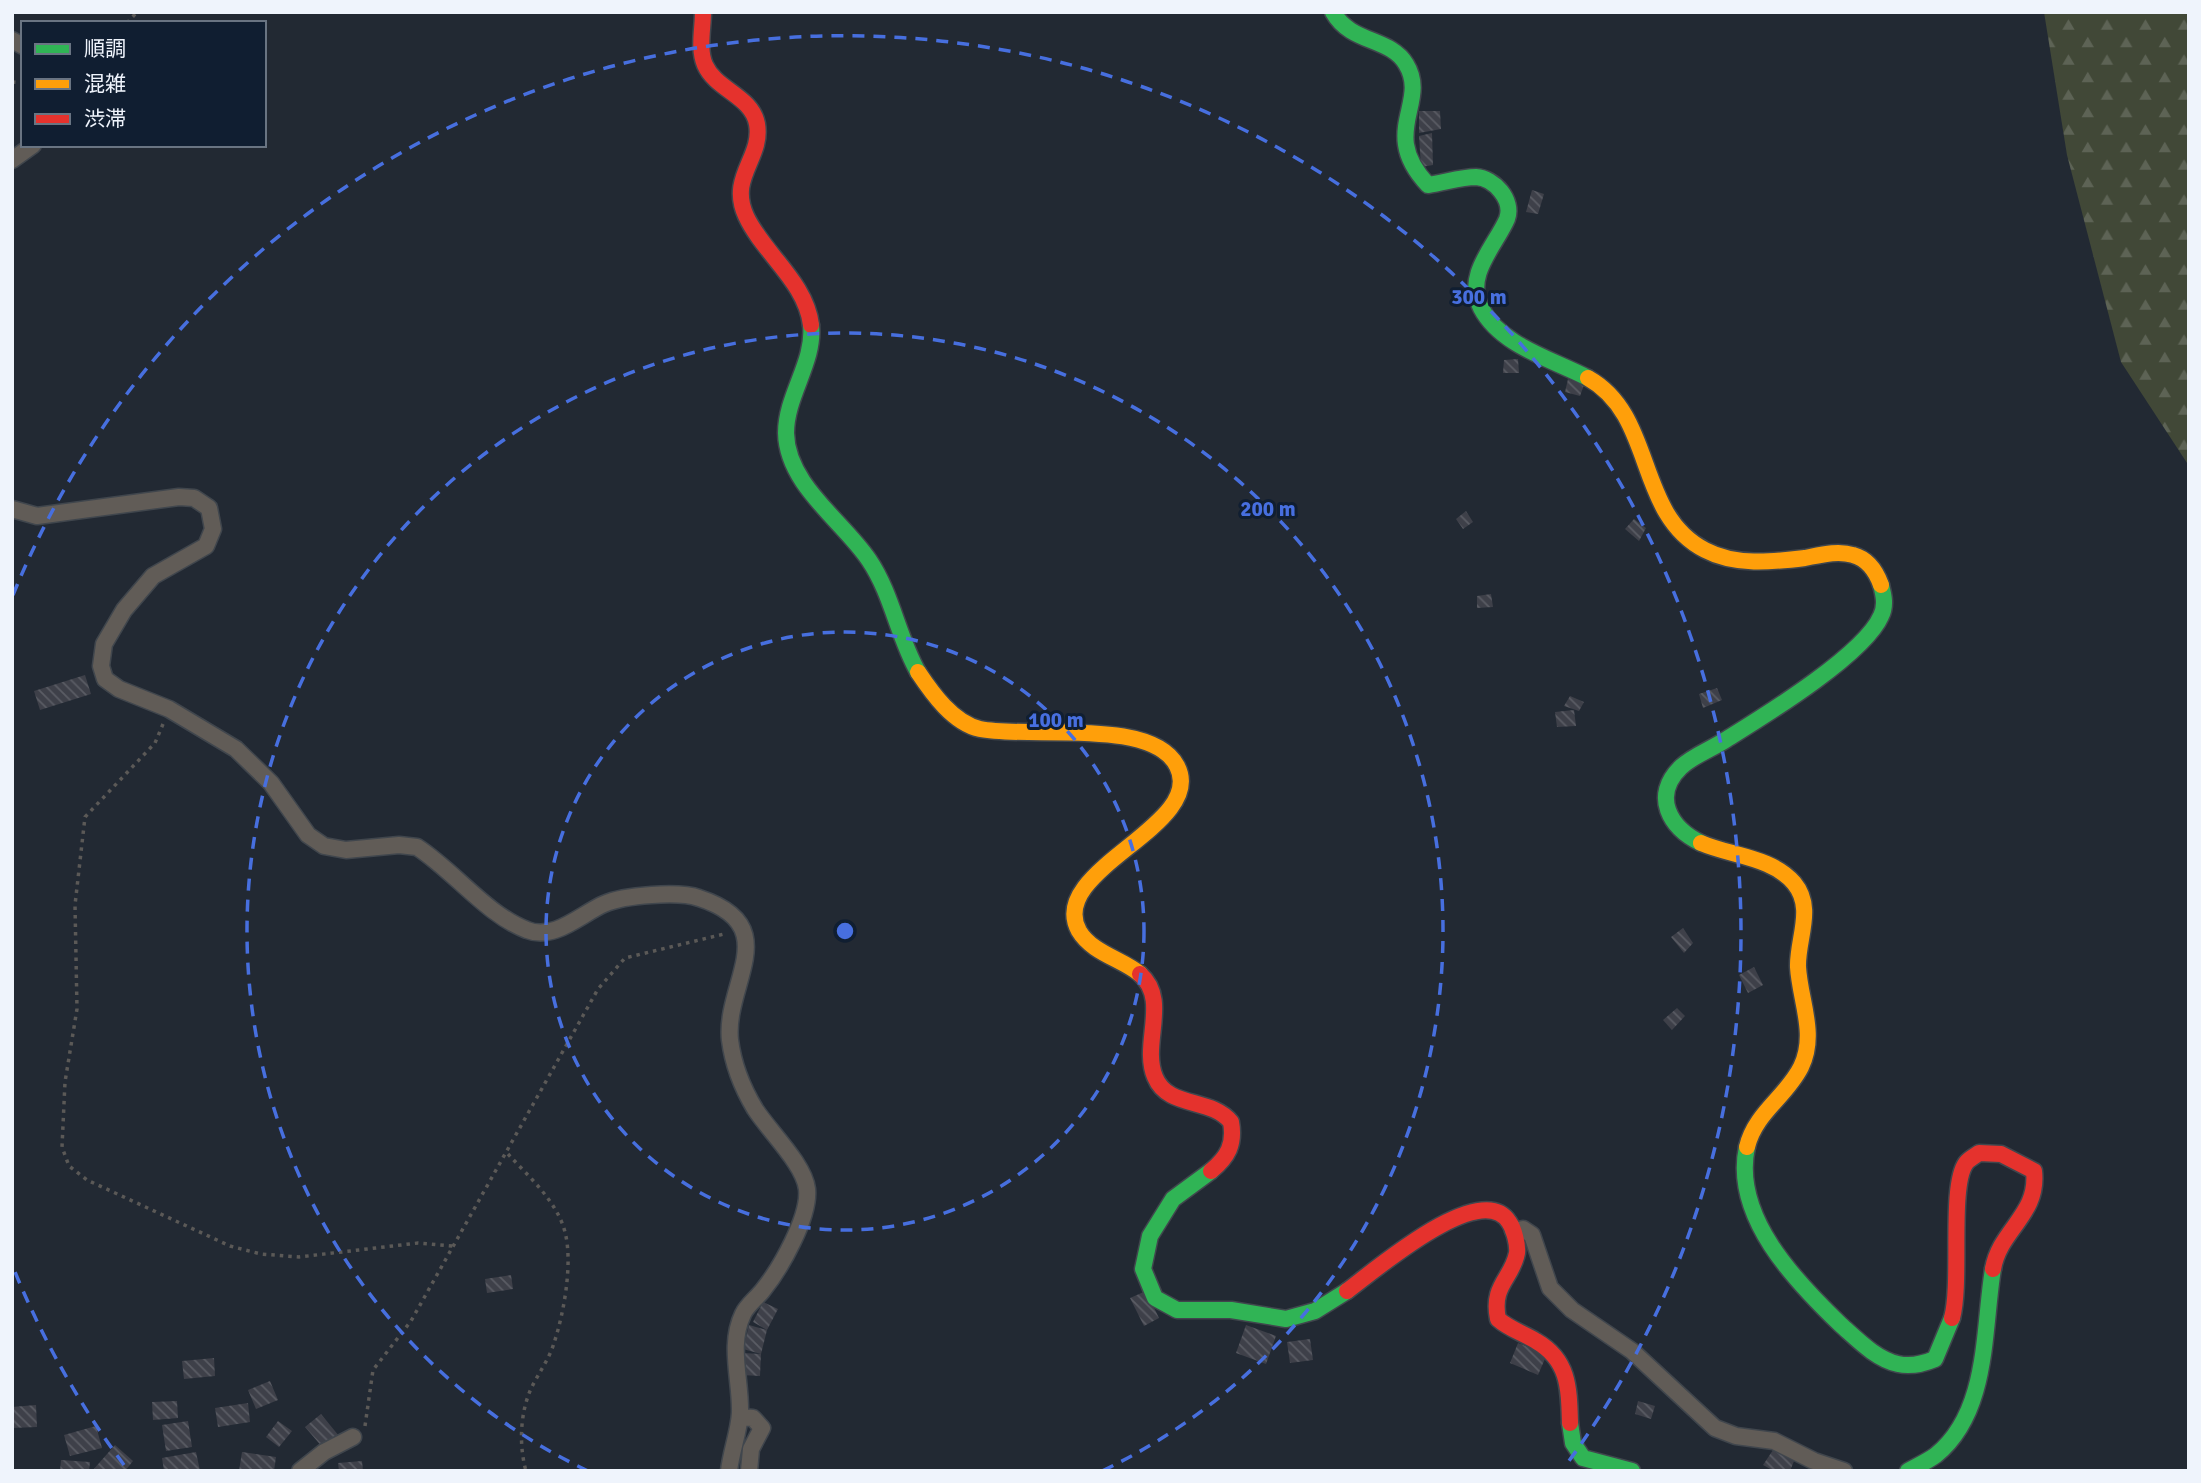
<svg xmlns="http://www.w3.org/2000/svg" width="2201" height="1483" font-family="Signika,'Noto Sans JP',sans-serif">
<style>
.forest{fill:url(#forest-firs)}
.building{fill:url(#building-back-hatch)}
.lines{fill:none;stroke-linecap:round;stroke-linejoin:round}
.street-casing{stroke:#40464d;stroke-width:19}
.fast-casing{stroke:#40464d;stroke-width:19}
.slow-casing{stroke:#40464d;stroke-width:19}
.jam-casing{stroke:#40464d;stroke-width:19}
.path{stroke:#5b5957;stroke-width:3.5;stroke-dasharray:3.5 5;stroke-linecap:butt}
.street{stroke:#615c57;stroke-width:16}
.fast{stroke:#30b455;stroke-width:16}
.slow{stroke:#ff9f0a;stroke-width:16}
.jam{stroke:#e5322d;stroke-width:16}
.ring{fill:none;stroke:#476fdf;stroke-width:3.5;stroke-dasharray:12 9}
.centre{fill:#476fdf;stroke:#101e31;stroke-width:3.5}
.ring-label{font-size:21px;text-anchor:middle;font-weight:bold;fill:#476fdf;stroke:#101e31;stroke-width:6;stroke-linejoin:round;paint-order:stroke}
</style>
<defs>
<pattern id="forest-firs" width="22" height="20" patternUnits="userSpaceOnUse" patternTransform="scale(1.75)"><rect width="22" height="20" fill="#414837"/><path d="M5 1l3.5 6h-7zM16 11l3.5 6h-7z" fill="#5d6355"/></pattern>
<pattern id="building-back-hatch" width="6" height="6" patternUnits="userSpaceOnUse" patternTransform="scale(1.75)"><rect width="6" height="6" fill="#3e4049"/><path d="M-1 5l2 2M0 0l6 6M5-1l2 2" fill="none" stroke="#5a5c64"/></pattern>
</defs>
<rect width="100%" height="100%" fill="#222933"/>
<path class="forest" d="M2044,12h145v454l-68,-104 -54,-207z"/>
<path class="building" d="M1419,111h21l1,18 -22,4z
M1432,133l1,32 -12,2 -2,-31z
M1532,190l12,4 -6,20 -12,-2z
M1518,359l1,14h-16l1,-13z
M1568,379l16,6 -4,11 -15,-4z
M1466,511l7,11 -10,7 -7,-10z
M1634,519l12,9 -7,13 -14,-12z
M1491,594l2,13 -16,1v-12z
M85,675l6,19 -51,16 -6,-19z
M1717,688l5,12 -19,8 -4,-14z
M1570,696l14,6 -5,9 -15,-5z
M1574,710l2,16 -19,1 -2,-15z
M1683,928l10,15 -9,10 -13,-16z
M1754,967l9,18 -15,8 -9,-18z
M1677,1008l8,8 -13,14 -9,-10z
M511,1275l2,14 -26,4 -2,-14z
M1146,1291l13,27 -15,8 -14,-28z
M763,1302l15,7 -11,21 -14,-8z
M749,1325l18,5 -6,24 -18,-5z
M1246,1325l30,11 -10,28 -30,-11z
M1310,1339l3,21 -23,3 -3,-21z
M1518,1343l29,11 -9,21 -28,-12z
M743,1353l18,1 -1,22 -19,-1z
M214,1358l1,18 -31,3 -2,-18z
M270,1381l8,19 -22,9 -8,-19z
M177,1401l1,17 -25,2 -1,-18z
M1638,1401l17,5 -4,13 -16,-5z
M248,1403l2,19 -32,5 -3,-19z
M36,1405l1,22 -25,1v-21z
M321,1414l18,22 -15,13 -19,-22z
M188,1421l4,26 -26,4 -4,-26z
M278,1421l14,10 -13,16 -13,-10z
M96,1426l6,22 -32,8 -6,-21z
M115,1445l18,16 -8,10h-33z
M1773,1450l21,11 -4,10h-16l-11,-6z
M196,1452l4,19h-36l-2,-13z
M242,1452l34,5 -2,14h-35z
M61,1460l29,2 -1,9h-29z
M362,1461l1,10h-24l-1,-8z"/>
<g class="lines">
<g class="street-casing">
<path id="street" d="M12,40l11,6
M12,160l21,-15
M12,509l25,7 142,-19 15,1 15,10 4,21 -7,17 -53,30 -29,34 -20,34 -3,22 4,13 14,10 50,20 67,40 35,34 37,52 16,11 22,4 53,-5 18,2c37,24 70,68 110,83 27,11 54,-16 77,-26 20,-9 75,-13 95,-6 87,28 25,85 31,142 3,24 13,49 25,69 14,22 49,55 52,80 3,28 -27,80 -44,101 -6,8 -16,15 -20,24 -15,31 -2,66 -3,99 -1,19 -9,39 -11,58
M1513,1231l10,-2 9,6 18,53 22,22 60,41 83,77 21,8 38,5 40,20 30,10
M740,1417l13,1 9,10 -11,21 -2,22
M300,1471l24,-19 29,-15"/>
</g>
<g class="fast-casing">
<path id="fast" d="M1333,12c18,32 57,25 73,52 24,39 -28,68 22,121 16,-2 32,-8 48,-8 18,1 38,23 31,42 -11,26 -43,56 -26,89 20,38 71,51 107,70
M811,325c4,37 -25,70 -25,108 1,52 57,88 83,127 23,34 29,77 49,112
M1701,843c-31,-15 -50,-47 -20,-76 13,-12 31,-18 46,-28 37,-23 137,-84 154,-123 5,-10 3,-20 0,-31
M1747,1147c-15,69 48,134 94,178 17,15 35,34 57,39 13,3 25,0 37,-5l17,-41
M1211,1171l-38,28 -23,37 -7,33 12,29 22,12h54l55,9 29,-8 32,-20
M1570,1423l3,20 10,15 49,13
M1908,1471c9,-5 20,-10 28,-16 53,-43 47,-125 57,-186"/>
</g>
<g class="slow-casing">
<path id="slow" d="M1588,378c68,38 47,136 117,172 30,16 67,12 100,8 15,-3 33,-8 48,-3 15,4 23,16 28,30
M918,672c14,21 35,51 62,57 48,10 172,-12 197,37 31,60 -132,104 -98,165 13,22 43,28 61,43
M1701,843c30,13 71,14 93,40 21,25 3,56 4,84 2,34 19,67 3,100 -15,30 -46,46 -54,80"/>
</g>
<g class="jam-casing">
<path id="jam" d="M703,12c0,17 -5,37 2,53 11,25 47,31 52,59 6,34 -29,53 -11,92 17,37 60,66 65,109
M1140,974c30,26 1,70 15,103 13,32 56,20 76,45 4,22 -3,35 -20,49
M1347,1291c26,-19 134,-113 162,-69 5,7 9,23 8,31 -5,26 -26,32 -19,66 11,10 25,14 38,22 33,19 33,47 34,82
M1952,1318c10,-37 -3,-132 14,-155 3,-4 9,-7 13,-10l22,1 33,17c5,44 -34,58 -41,98"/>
</g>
<path class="path" d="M127,23l10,-11
M12,82l11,1
M163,724l-8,19 -70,74 -10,88 2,104 -12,73 -3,65 7,19 18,14 143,66 31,8 38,3 119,-14 35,3
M508,1154c20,22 49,47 57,78 8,31 -1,81 -11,111 -5,17 -17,32 -24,48 -10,24 -11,55 -4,80
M365,1426l8,-56 38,-49 187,-332 27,-31 99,-24"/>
<use href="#street" class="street"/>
<use href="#fast" class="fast"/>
<use href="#slow" class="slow"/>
<use href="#jam" class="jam"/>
</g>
<g class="ring">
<circle cx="845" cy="931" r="299"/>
<path d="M588 1471A598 598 0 1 1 1102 1471"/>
<path d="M124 1465A897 897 0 0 1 13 1267M13 595A897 897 0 1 1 1566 1465"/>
</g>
<circle cx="845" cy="931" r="10" class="centre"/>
<g class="ring-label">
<text x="1479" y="304">300 m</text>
<text x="1268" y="516">200 m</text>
<text x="1056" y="727">100 m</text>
</g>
<rect width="2201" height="1483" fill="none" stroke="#eff4fc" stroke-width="28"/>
<rect x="21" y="21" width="245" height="126" fill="#101e31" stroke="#697482" stroke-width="2"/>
<rect x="35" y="44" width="35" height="10" fill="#30b455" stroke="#697482" stroke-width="2"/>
<text x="84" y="56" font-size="21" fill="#eff4fc">順調</text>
<rect x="35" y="79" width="35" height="10" fill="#ff9f0a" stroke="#697482" stroke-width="2"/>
<text x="84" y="91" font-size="21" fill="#eff4fc">混雑</text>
<rect x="35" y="114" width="35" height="10" fill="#e5322d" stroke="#697482" stroke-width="2"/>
<text x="84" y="126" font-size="21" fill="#eff4fc">渋滞</text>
</svg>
